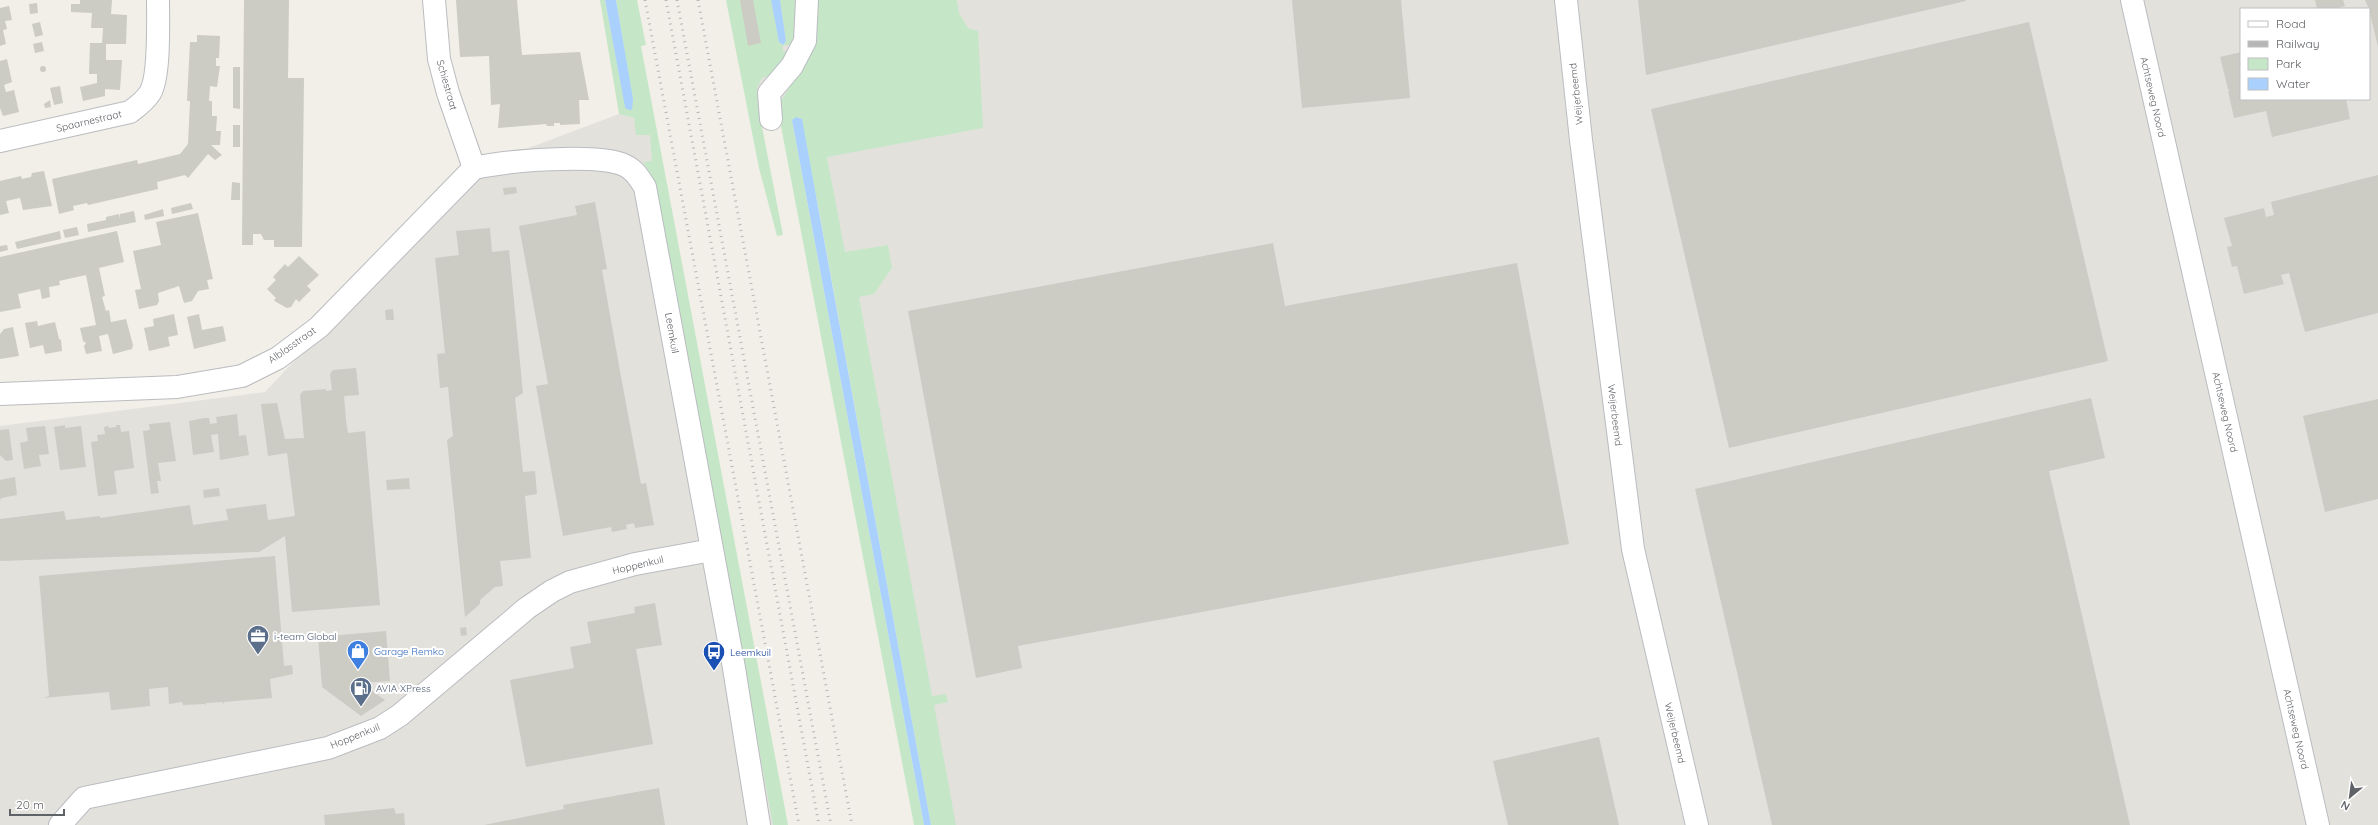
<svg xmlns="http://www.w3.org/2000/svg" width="2378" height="825" font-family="Quicksand,sans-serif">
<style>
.industrial{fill:#e3e1dc;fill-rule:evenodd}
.green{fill:#c5e7c8}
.water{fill:#aad1fe}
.building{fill:#cccbc4}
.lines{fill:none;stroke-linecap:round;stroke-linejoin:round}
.minor-casing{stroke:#babcc0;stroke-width:24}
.tertiary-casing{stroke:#babcc0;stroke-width:24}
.minor{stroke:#fff;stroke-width:22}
.tertiary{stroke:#fff;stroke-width:22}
.rail{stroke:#b6b6b7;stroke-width:3;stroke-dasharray:1 5;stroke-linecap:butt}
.labels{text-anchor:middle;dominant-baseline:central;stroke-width:4;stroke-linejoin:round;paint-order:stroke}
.street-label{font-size:10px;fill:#5f6267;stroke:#fff}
.service-label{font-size:10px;fill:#4e5e75;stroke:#fff;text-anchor:start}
.shop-label{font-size:10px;fill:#366cbe;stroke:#fff;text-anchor:start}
.transit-label{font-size:10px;fill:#164399;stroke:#fff;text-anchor:start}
</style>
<rect width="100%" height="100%" fill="#f1efe7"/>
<path class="industrial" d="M769,0h1609v825h-1436l-115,-668 -33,-38 -42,4 -15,-68zM2241,9h128v90h-128z
M619,114l21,5 9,-2 132,708h-781v-399l265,-34 210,-224z"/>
<path class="green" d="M600,0h5l21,109 -2,-61 -8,-48h21l9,45 -5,1 147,779h-15l-116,-628 -6,-22 -8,-13 9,-1 -2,-26h-14l-2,-17 -15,-4z
M726,0h45l9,44 6,-3 -6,-41h21l-3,45h-15v6l10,2 -20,21 -11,4 -5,10 1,18 25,129 -6,1 -18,-68z
M813,0h144l2,13 9,15 10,3 5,97 -156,29 18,95 43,-7 4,23 -18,26 -15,3 73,399 14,-2 2,8 -14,3 22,120h-25l-1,-5 -111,-609 -19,-94 -8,3 132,705h-10l-135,-709 2,-15 13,-21z"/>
<path class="water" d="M605,0h11l17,99 -1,11 -6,-1 -1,-2z
M771,0h9l6,41 -3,4 -4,-3z
M796,117l6,2 129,706h-7l-132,-705z"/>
<path class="building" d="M80,0h32l-1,14 16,1 -1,29h-20v16h16l-2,30 -15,-1v7l-22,5 -3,-14 17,-4v-9h-8l1,-31h12l1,-15h-12l1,-15 -21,-1v-8h9z
M244,0h45l-1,78h16l-2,169h-28v-7h-10l-3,-6h-8v11h-11z
M456,0h61l5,55 58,-3 9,48h-10l1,24 -20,1v-2h-6v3h-7l-1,-2 -48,4 2,-24 -9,1 -2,-49 -29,1z
M740,0h13l8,43 -13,3z
M1292,0h109l9,98 -108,10z
M1638,0h328v1l-320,74z
M2315,0h28l2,6 -11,3h-17z
M2365,0h13v47l-9,-38z
M37,3l1,10 -8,1 -1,-10z
M9,6l3,14 -7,1 2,8 -4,1 3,14 -6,2v-38z
M40,22l3,13 -8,2 -3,-13z
M2029,22l79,339 -379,87 -78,-339z
M197,35l23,1 -1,22h-3v8h4l-3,21 -7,-1 -1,15h3v15h5l-1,15h5l-1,14h-9l11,10 -7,5 -7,-6 -20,24 -3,-3 -28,7 1,7 -70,16 -1,-2 -14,3 1,4 -15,4 -7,-35 85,-19 1,4 42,-10 8,-10 2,-43h-3l3,-59h7z
M42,42l2,9 -9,2 -2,-9z
M2241,52v47h105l4,20 -78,18 -6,-26 -32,7 -6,-27h2l-2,-2 -8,-32z
M7,59l5,23 -8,3 2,7 8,-2 5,22 -16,4 -3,-8v-47z
M40 69a3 3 0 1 1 6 0a3 3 0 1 1-6 0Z
M233,67h7v42l-7,-1z
M60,86l3,17 -9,2 -4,-17z
M50,100l1,7 -6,1 -1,-4z
M233,125h7v22h-7z
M44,171l8,35 -29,4 -3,-12 -14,3 3,12 -9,2v-34l21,-5 1,3 9,-2 1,-4z
M2378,175v138l-73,19 -16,-59 -8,2 3,9 -40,10 -7,-28 -5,1 -5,-20 5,-1 -8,-28 40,-10 2,9 8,-2 -3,-13z
M232,182l8,1v17h-9z
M516,187l1,6 -13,2 -1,-7z
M595,202l12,67 -5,1 18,101 21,113 5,-1 8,42 -19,3 -1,-5 -8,2 1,4 -15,3 -1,-5 -48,9 -27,-150 12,-2 -29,-158 58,-11 -2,-9z
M191,203l2,6 -21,5 -1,-6z
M163,209l1,7 -19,4 -1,-5z
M134,211l2,11 -48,10 -1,-8 19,-4v-3l13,-3 1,5v-5z
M198,213l15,66 -6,1 2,9 -11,2 -6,10 -8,2 -5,-17 -21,7 1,8 -2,4 -18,4 -4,-19 6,-1 -8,-38 28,-6 -5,-23z
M77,227l2,8 -14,3 -2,-8z
M490,228l2,24 17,-2 14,143 -8,5 8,74 12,-1 2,23 -12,2 6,62 -31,3 3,25 -8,1 -15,13v4l-15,13 -18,-177 6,-4 -5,-49 -8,1 -3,-34 8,-1 -10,-95 24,-3 -3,-24z
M60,231l1,8 -44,10 -2,-7z
M117,231l7,31 -25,6 6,28 -3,1 4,14 3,-1 2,12 15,-3 7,26 -1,4 -19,5 -5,-20 -9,2 3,15 -16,3 -2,-8 2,-3 -3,-2 -3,-13 16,-3 -10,-50 -27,6 1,4 -11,2 1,10 -8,2 -2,-10 -22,5 3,14 -21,4v-55z
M1273,243l12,63 232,-43 52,281 -551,102 4,22 -46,10 -68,-367z
M7,245l1,5 -8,2v-6z
M299,256l20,19 -12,11 4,4 -12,12 -3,-3 -5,8 -4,1 -11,-6 -2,-2 2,-2 -9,-9 9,-9 -3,-3 12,-13 3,3z
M393,309l1,11h-8l-1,-10z
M174,314l4,21 -10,2 2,9 -21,5 -5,-23 10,-2 -1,-7z
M199,314l3,16 21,-4 3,15 -32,8 -7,-32z
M37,321l1,5 17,-4 4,17 2,1 1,11 -17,3 -2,-9 -13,3 -5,-25z
M13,327l6,29 -19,3v-25l4,-5z
M356,368l3,27 -15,1 2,24 2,13 17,-2 15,174 -88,7 -7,-76 -26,16 -259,9v-42l64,-8 2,9 34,-4v2l90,-13 3,20 35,-5 -2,-11 40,-5 2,16 27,-4 -8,-63 -19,3 -7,-52 16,-1 8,36 19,-1 -4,-43 3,-4 23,-2v2l6,-1 -2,-16 3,-4z
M2091,398l14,60 -56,13 81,354h-358l-77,-336z
M2378,399v100l-53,13 -22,-96z
M237,414l2,22 7,-1 3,20 -29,5 -2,-26 -7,1 3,17 -21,3 -4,-34 15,-3h5l1,6 7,-1 -1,-6z
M170,422l6,39 -18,2 3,18h-4l2,12 -8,1 -8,-63 7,-1 -1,-6z
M65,425v3l16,-2 5,41 -26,3 -6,-43z
M116,425h4l1,7 8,-1 5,37 -20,3 3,23 -19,2 -7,-54 7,-1 -1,-6 8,-1 -1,-7 4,-1 1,2 7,-1z
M45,426l4,28 -10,1 2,11 -17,3 -4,-26 8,-2 -2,-13z
M9,429l4,31 -7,1 -6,-6v-25z
M15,477l2,18 -16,3 -1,3v-21z
M409,478l1,11 -23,1 -1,-10z
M219,488l1,8 -16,2 -1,-8z
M275,556l9,110 8,-1 1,9 -23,5 2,19 -48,4v3l-1,-3 -17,1v3l-1,-2 -22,1 -1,-3 -13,2 -1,-17 -19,2 1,17 -37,4h-2l-2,-18 -66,6 6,-2 -10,-120z
M655,603l7,42 -26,4 17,95 -127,23 -16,-87 64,-12 -4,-21 21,-4 -4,-21 48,-9 -1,-6z
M466,627l1,8 -6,1 -1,-8z
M386,631l4,50 -29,2 24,17 -24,16 -39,-29 -4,-50z
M1599,737l20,88h-111l-15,-64z
M659,788l6,37h-181l80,-16 -1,-4z
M394,808l2,6 8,-1 1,12h-80l-1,-10z"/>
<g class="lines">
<g class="minor-casing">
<path id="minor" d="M434,0l5,59 9,34 26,75
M1566,0l15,140 52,409 64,276
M771,119l-2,-26 23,-27 13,-25 2,-41
M0,141l130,-29c8,-6 15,-11 20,-19 10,-16 8,-72 8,-93
M474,168c31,-7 122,-15 150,-3 11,5 15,13 21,22l89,481 25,157
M0,394l177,-7 65,-11 36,-18 41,-31 155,-159
M60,825l24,-27 244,-50 52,-20 20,-13 127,-107 25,-17 18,-9 65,-18 77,-14"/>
</g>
<g class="tertiary-casing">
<path id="tertiary" d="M2132,0l186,825"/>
</g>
<use href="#minor" class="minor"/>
<use href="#tertiary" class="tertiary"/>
<path class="rail" d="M645,0l154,825
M666,0l153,825
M677,0l154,825
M698,0l154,825"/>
</g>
<defs>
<g id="office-pin" transform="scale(1.15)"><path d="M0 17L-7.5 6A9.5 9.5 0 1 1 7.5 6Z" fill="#5c6f8a" stroke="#fff"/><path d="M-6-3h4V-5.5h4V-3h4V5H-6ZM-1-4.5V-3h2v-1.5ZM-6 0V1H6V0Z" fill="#fff"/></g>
<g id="shop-pin" transform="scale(1.15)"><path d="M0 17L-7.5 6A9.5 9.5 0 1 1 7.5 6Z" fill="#3f7fe0" stroke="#fff"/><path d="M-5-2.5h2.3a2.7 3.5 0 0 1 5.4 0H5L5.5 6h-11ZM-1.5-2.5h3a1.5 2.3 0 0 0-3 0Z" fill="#fff"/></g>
<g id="bus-pin" transform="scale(1.15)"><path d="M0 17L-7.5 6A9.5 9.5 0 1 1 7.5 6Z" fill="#1a4fb4" stroke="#fff"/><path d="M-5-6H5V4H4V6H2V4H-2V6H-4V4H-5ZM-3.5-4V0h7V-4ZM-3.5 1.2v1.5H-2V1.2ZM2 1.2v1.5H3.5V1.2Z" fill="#fff"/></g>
<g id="fuel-pin" transform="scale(1.15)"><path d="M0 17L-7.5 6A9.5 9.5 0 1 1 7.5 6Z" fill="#5c6f8a" stroke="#fff"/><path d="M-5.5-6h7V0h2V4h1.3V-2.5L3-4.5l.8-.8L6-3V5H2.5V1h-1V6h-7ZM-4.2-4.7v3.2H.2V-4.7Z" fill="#fff"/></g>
</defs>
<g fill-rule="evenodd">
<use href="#office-pin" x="258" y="636"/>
<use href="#shop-pin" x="358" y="651"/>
<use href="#bus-pin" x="714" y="652"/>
<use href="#fuel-pin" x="361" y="688"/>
</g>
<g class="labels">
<g class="street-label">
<text transform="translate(447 85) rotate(74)">Schiestraat</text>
<text transform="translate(1576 94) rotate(-96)">Weijerbeemd</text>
<text transform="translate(2153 97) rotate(77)">Achtseweg Noord</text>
<text transform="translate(89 121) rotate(-13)">Spaarnestraat</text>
<text transform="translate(672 333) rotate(80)">Leemkuil</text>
<text transform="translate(292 345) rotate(-35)">Alblasstraat</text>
<text transform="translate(2225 412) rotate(77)">Achtseweg Noord</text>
<text transform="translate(1615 415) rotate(83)">Weijerbeemd</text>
<text transform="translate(638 565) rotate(-13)">Hoppenkuil</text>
<text transform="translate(2296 729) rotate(77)">Achtseweg Noord</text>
<text transform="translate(1675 733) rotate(77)">Weijerbeemd</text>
<text transform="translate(355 736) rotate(-22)">Hoppenkuil</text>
</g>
<g class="service-label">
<text x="274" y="636">i-team Global</text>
<text x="376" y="688">AVIA XPress</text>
</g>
<g class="shop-label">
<text x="374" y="651">Garage Remko</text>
</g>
<g class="transit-label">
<text x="730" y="652">Leemkuil</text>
</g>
</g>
<rect x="2240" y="8" width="130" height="92" fill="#ffffff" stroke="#bfc0c2"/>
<rect x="2248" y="21" width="20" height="6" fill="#ffffff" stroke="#bfc0c2"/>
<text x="2276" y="28" font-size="12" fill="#5f6267">Road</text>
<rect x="2248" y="41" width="20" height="6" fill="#b6b6b7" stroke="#bfc0c2"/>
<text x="2276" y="48" font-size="12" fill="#5f6267">Railway</text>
<rect x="2248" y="58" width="20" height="12" fill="#c5e7c8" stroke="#bfc0c2"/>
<text x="2276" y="68" font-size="12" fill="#5f6267">Park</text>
<rect x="2248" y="78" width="20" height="12" fill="#aad1fe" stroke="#bfc0c2"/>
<text x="2276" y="88" font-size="12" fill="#5f6267">Water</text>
<g transform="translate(2350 797) rotate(209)" stroke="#ffffff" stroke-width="3" paint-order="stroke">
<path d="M0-3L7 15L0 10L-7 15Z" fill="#5f6267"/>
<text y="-6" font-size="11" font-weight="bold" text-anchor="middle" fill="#5f6267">N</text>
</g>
<path d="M10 809v6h54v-6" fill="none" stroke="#5f6267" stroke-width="2"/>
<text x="16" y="809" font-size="12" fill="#5f6267" stroke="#ffffff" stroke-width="3" paint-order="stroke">20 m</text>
</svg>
